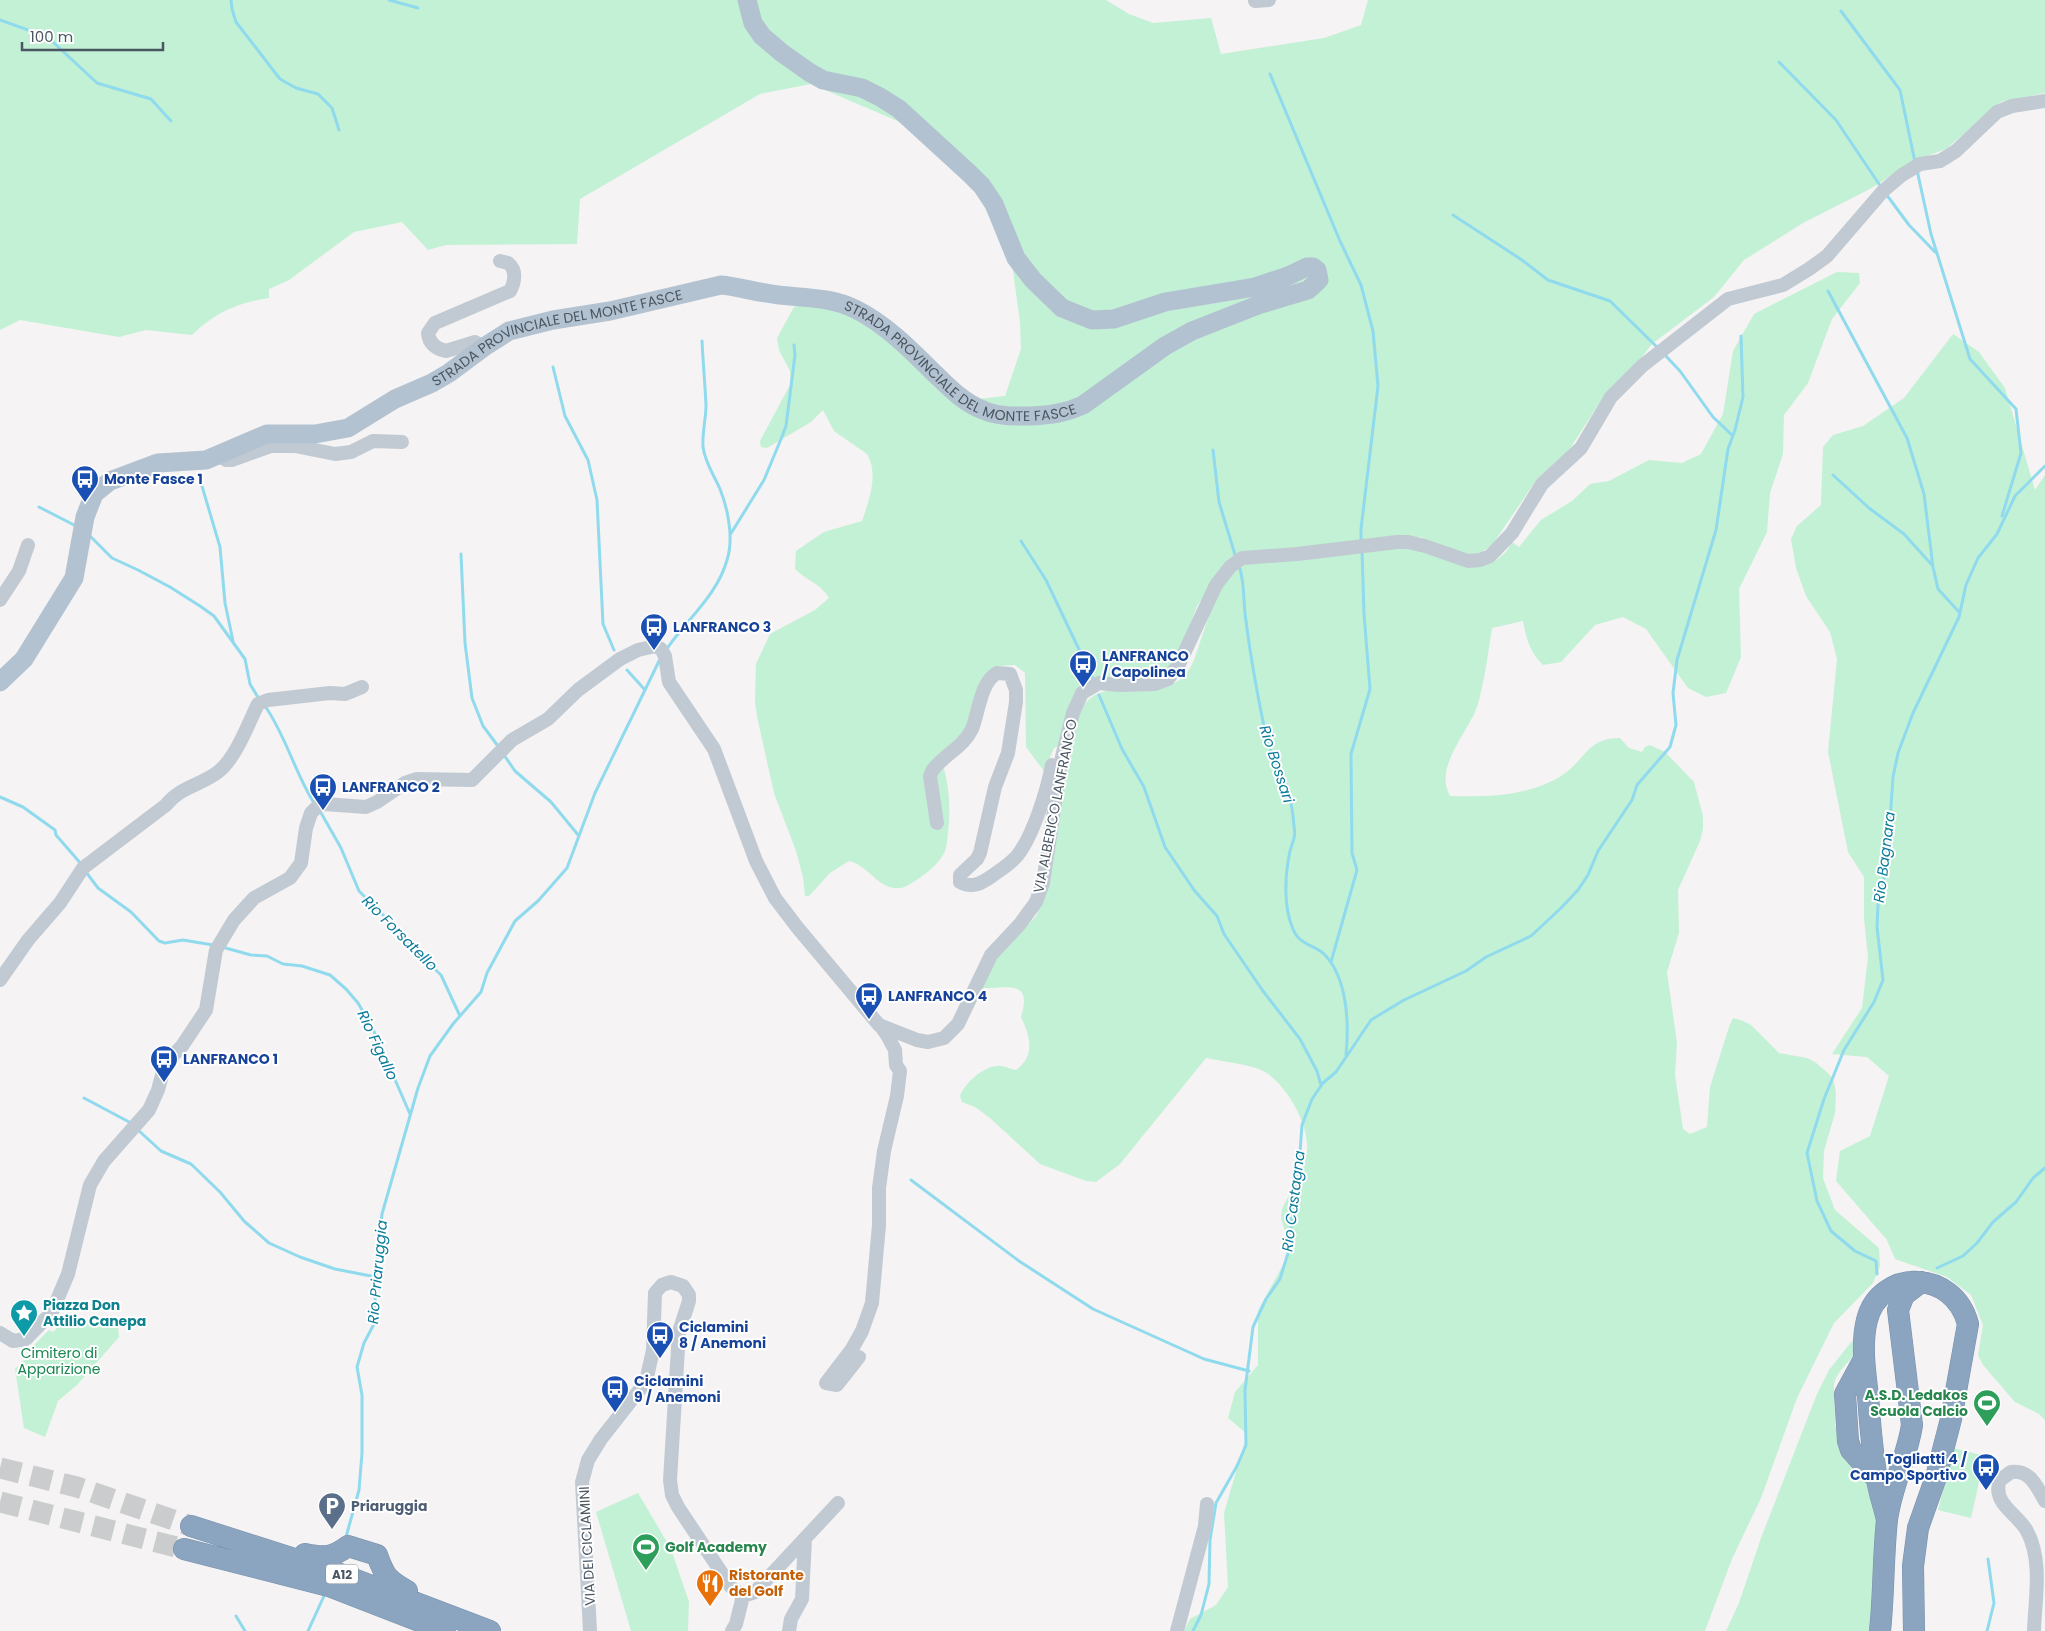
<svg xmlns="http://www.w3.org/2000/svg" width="2045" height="1631" font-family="Poppins,sans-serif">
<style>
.green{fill:#c3f1d5}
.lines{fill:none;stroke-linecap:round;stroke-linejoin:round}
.stream{stroke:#90daee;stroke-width:3}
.highway-tunnel{stroke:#caccce;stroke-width:21;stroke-dasharray:21 11;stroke-linecap:butt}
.highway-casing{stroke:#7690ad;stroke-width:22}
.minor{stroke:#c1cad2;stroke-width:14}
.major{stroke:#b3c2d1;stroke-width:19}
.highway{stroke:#8ba5c1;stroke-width:21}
.labels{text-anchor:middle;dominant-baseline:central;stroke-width:4;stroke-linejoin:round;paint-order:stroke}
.shield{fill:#fff;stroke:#808990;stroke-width:1}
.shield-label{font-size:12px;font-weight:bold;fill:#4a5661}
.street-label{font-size:14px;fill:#4a5661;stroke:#fff}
.transit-label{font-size:14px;font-weight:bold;fill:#164399;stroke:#fff;text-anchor:start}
.culture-label{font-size:14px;font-weight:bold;fill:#0d838f;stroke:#fff;text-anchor:start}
.park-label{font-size:14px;fill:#17864f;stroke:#fff}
.leisure-label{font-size:14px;font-weight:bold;fill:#27864d;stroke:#fff;text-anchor:end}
.service-label{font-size:14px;font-weight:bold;fill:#4e5e75;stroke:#fff;text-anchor:start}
.food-label{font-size:14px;font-weight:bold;fill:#c56008;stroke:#fff;text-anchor:start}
.water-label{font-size:15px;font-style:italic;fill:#0c7c9b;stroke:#fff}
</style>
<rect width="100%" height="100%" fill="#f5f3f3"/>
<path class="green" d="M0,0h1106l23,14 24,9 58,-5 10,36 103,-16 37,-13 7,-25h677v93l-44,9 -55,47 -27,10 -51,31 -65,33 -59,37 -30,37 -62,47 -14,18 -36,37 -33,51 -32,29 -45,66 -13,9 -17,1 -42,-18 -70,4 -75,10 -36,1 -25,30 -17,24 -18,49 -10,16 -15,9 -64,-2 -12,11 -16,55 -8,4 -10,23 -18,-24 -1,-74 -10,-8 -17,1 -13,13 -13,46 -32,29c9,31 11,47 8,79 -1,7 -1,16 -5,22 -5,9 -16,18 -25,24 -7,4 -14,11 -24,9 -17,-2 -27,-23 -45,-27l-19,12 -21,23h-4l-2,-19 -7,-26 -22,-58 -16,-72 -3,-18 1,-39 14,-30 45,-24 14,-12c-9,-15 -22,-17 -34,-29l1,-18 28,-19 38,-11c7,-20 17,-47 5,-67l-33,-23 -11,-21 -12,12 -44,26 -6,-1 -1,-6 31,-58 -1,-12 -11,-21 -2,-12 17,-31c4,-1 10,-4 14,-4 46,2 124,69 162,97l35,-4 16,-47 -1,-27 -8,-58 -35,-73 -75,-68 -91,-39 -51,10 -180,105 -3,45 -131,1 -18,5 -26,-28 -48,10 -65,48 -20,9v9c-30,4 -55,15 -77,37l-46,-5 -27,7 -99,-17 -20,10z
M1837,272l22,1 1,10 -28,36 -24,64 -24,32 -1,39 -13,39 -3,39 -28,57 2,68 -15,36 -20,4 -18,-9 -42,-59 -23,-12 -28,8 -34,37 -18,3c-13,-12 -17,-27 -20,-44l-31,7c-4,25 -7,51 -14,76 -8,27 -45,62 -28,92 38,1 82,0 114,-22 22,-15 23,-36 56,-36l9,10 13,4 3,-5 5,-2 15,7 29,30 9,34v13l-3,12 -22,49 1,43 -12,39 10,71 -2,32 8,54 7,5 17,-7 3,-40 19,-60 4,-9 10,3 8,4 28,28 28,5 8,4 14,12 5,8 2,11 -1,20 -11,38 -1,27 12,32 44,38 1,18 -7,17 -39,40 -37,75 -36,100 -29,61 -27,72h-521l6,-12 26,-14 12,-18 -4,-74 23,-79 -19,-16 7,-26 23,-27v-54l33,-61 -10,-32 1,-9c7,-15 21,-37 24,-52 7,-27 -18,-71 -41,-85 -11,-7 -45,-11 -59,-14l-86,106 -24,18 -10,-1 -46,-17 -50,-46 -15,-11 -13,-5 -2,-6c5,-13 22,-28 36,-30 7,-1 13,3 20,4 20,-14 14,-34 5,-53 12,-39 -14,-28 -40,-29l14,-29 41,-43 6,-13 33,-170c2,-10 4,-20 10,-29 13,-19 48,-15 68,-16 11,-1 20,-3 29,-10 9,-8 12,-18 16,-30 10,-27 20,-70 48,-84l158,-17 70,18 20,-3 12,-10 6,-10 7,5 22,-27 31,-19 18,-17 19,-3 40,-21 33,3 19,-9 22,-40 10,-63 21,-37z
M1953,334l26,18 26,36 30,102 10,-15v945l-6,-6 -24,-12 -32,-37 -5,-10 5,-30 -12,-30 -24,-18 -52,-18 -8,-19 -51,-59 4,-30 30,-15 19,-60 -22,-19 -35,-3 30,-46 6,-51 -4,-39v-41l-16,-25 -20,-100 9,-93 -7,-27 -24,-36 -10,-28 -5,-29 6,-13 24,-21 2,-58 10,-12 30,-9 41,-28z
M68,1317l8,8 10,-2 32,5 1,9 -42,48 -19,16 -13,36 -21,-9 -9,-59 15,-14 -3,-3 22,-22 4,2z
M1860,1339c-2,4 -2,9 -4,13 -7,11 -22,21 -22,35l1,37 5,24 32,37 5,37 -7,109h-144l13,-28 22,-65 56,-144 12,-24 23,-29z
M1953,1448l32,8 -14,62 -33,-8z
M638,1493l33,56 18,53 -1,29h-57l-35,-119z"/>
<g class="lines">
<path class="stream" d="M231,0l1,9 4,13 44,57 16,9 22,6 14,14 7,22
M389,0l29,8
M1841,11l59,79 15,72
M0,20l42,15 11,7 44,41 54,16 20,22
M1779,62l57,58 45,67
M1270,74l70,167 21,44 12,46 5,55 -17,143v13
M1917,170l14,64 39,125 46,50 5,44 -19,63
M1886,194l23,31 26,27
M1453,215l69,45 26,20 62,21 49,48
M1828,291l79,147 17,56 9,73 5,22 22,24
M1663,353l17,18 33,46 20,19
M553,367l12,49 23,44 9,40 6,124 11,26
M1213,450l6,52 17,56
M1833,475l36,33 35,26 28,31
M199,476l21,71 5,56 8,38
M39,507l37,19
M89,535l23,23 26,12 32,17 30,19 14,10 31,43 5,25 9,15
M730,535l34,-55 17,-41 5,-13 9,-71 -1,-10
M1021,541l25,39 48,101
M461,554l4,89 7,55 11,28 15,20
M1240,569c5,17 3,34 6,52 5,39 12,77 20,115 3,15 12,28 18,42 5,14 9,33 10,48 2,12 -1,14 -4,25 -5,23 -7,56 3,78 6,16 22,16 31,25 24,24 25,71 22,101
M666,650c20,-30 51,-54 61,-90 7,-21 1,-51 -7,-71 -6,-14 -15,-26 -17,-42 -1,-14 3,-28 3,-42 -1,-21 -3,-43 -4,-64
M627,670l18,20
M1099,695l23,54 22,38 21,60 29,43 23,26 7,18 39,57 37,48 17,32 4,14
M265,706c21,30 30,67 49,97
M504,755l11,16 36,31 28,34
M0,797l23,10 32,23 1,5 26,30
M320,811l21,37 18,43 37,37 22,25 23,22 19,41
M86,872l12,16 33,24 28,29 6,2 18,-3 30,5
M222,947l29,8 16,1 16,8 19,2 28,9 16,14 12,14 14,24 38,87
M1331,962l26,-92 -5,-17 -1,-99 19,-65 -6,-75 -2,-63
M84,1098l47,25
M137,1129l24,22 30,13 29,28 24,29 25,22 31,14 35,12 41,8
M911,1180l108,81 74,48 111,50 45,12
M1937,1268l26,-12 14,-13 16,-21 23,-20 17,-24 12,-10
M1877,1274l-1,-13 -21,-10 -24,-20 -14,-30 -10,-48 17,-54 20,-49 30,-48 9,-22 -6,-53 1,-22 9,-41 6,-87 5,-24 15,-40 46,-96 7,-32 12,-27 19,-24 18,-38 30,-30
M346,1537l13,-47 3,-37v-58l-5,-28 7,-24 10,-19 3,-70 5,-40 36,-126 12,-32 23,-32 28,-32 6,-19 28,-52 23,-20 29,-33 28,-75 66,-136
M236,1616l9,15
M308,1631l16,-35
M1193,1631l8,-16 8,-31 1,-44 6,-37 21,-37 9,-21 -1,-55 8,-63 13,-28 14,-20 9,-29 6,-68 5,-30 2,-27 10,-26 11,-16 13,-11 35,-52 33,-20 62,-29 20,-14 45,-21 30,-28 17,-18 10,-15 10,-24 34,-51 5,-15 33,-38 6,-22 -3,-32 4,-33 39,-130 12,-81 7,-19 8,-33 -2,-61
M1987,1631l7,-28 -6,-44"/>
<path class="highway-tunnel" d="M0,1468l77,19 114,39
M0,1502l184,47"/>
<g class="highway-casing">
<path id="highway" d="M1864,1359l-19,35 3,47 3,9 26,29
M1887,1520c-3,-14 -8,-27 -10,-41 -5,-27 -7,-56 -9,-83 -3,-24 -7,-53 -1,-76 13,-52 87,-51 101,4l-17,95 -15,58 -18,51 -5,38 1,65
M191,1526l144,46 155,59
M184,1549l145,37 116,45
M305,1554c19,4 27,4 43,-8l29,9c8,22 10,24 30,36
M1880,1631c4,-37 3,-74 7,-111 4,-33 20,-62 25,-95l-14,-115 6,-15 17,-13"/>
</g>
<path class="minor" d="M1255,1l14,-1
M484,347l-9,-5 -29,9c-9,-2 -17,-7 -18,-18l7,-10 75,-32c5,-9 7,-21 -2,-28l-8,-2
M219,456l7,4h6l39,-14h24l40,8 16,-2 22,-11 29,1
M0,600l19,-29 9,-26
M937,823l-7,-47 2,-5c11,-16 31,-23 40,-42 7,-17 8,-46 25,-56l13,1 6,16v12l-8,51 -13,34 -15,66 -3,6 -17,16v7c12,7 22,1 32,-6 8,-6 18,-12 25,-20 16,-20 30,-65 35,-91
M0,980l28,-40 32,-37 23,-35 83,-63c14,-18 35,-20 52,-33 18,-14 30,-48 40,-68l10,-4 62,-7 15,1 17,-7
M0,1333l13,8 13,-2 26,-27 16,-38 22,-89 14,-24 45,-51 9,-20 7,-26 17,-18 24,-36 10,-60 18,-30 20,-22 36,-20 11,-15 5,-35 5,-15 6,-6 7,-3 42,3 11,-5 28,-19 12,-4 55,1 40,-40 36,-21 30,-29 42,-31 18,-9 17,-4 6,3 4,7 4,26 45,67 42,112 19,37 22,29 82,98 38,15 11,2 16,-4 14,-14 33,-69 29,-31 16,-22 7,-19 19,-126 11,-44 9,-20 17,-10 20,2 36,-1 13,-5 11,-15 37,-79 14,-18 12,-9 55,-4 100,-12h11l17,4 43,15 12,-1 10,-4 22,-23 30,-49 39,-36 30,-51 31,-31 86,-67 55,-14 26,-16 18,-13 56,-65 19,-16 18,-11 20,-3 16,-10 41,-39 15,-6 33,-5
M859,1357l-22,28 -11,-2 26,-34 10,-18 10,-28 7,-78v-37l5,-37 13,-55 3,-25 -4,-6 -1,-15 -8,-15 -7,-10
M590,1631l-8,-149 6,-22 13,-21 40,-51 6,-11 6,-27 2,-57 7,-8 9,-3 12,4 6,9v6l-10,31 -9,148 2,15 6,12 53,80 12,9 12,-4 83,-89
M732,1631l4,-7 7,-28
M789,1631l2,-12 11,-20 3,-60
M1177,1631l28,-105 2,-22
M2034,1631c1,-32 9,-70 -7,-100 -9,-17 -36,-28 -27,-51l11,-8c19,-3 26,15 34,29"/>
<path class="major" id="s1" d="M0,682l24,-23 50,-81 11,-61 9,-23 16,-13 48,-18 48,-3 61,-26h48l33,-6 47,-29 37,-16 17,-10 35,-26 25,-16 44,-11 57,-9 111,-26c15,1 29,6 45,8 30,6 61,2 89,16 29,14 55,40 77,62 16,15 30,31 51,39 15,7 32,6 48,6 19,-1 35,-3 52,-11l82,-59 27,-15 66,-26 50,-15 11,-10 -2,-10 -4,-3h-6l-19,9 -33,11 -90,15 -51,17 -22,1 -30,-12 -29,-28 -17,-22 -22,-54 -12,-18 -12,-12 -71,-65 -19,-12 -18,-9 -39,-8 -14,-8 -27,-19 -20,-17 -9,-13 -6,-23"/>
<use href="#highway" class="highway"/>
</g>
<defs>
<g id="bus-pin" transform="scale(1.4375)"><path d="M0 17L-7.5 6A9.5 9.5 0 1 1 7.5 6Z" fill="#1a4fb4" stroke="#fff"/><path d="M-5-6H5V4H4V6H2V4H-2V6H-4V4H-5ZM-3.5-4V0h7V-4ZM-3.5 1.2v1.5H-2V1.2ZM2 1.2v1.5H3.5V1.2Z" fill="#fff"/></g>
<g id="sight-pin" transform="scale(1.4375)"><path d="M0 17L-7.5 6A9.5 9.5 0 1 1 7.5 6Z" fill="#0f9aa8" stroke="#fff"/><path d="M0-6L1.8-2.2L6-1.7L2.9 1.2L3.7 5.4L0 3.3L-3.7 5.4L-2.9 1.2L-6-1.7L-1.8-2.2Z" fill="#fff"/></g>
<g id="stadium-pin" transform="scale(1.4375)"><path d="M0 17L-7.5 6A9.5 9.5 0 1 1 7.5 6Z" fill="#2e9e5b" stroke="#fff"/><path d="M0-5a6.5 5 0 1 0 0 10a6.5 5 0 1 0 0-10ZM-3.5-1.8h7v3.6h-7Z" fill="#fff"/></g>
<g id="parking-pin" transform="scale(1.4375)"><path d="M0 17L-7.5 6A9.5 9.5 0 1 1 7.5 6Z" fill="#5c6f8a" stroke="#fff"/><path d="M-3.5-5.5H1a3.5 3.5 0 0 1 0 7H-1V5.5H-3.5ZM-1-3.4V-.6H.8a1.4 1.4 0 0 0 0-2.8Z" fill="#fff"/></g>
<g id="restaurant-pin" transform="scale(1.4375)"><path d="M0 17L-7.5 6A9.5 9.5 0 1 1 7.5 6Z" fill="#e8710a" stroke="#fff"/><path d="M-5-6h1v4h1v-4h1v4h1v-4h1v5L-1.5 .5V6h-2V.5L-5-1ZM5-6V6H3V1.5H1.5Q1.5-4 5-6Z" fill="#fff"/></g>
</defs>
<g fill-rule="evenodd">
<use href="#bus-pin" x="85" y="479"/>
<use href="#bus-pin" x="654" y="627"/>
<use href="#bus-pin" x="1083" y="664"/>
<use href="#bus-pin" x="323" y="787"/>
<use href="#bus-pin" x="869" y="996"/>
<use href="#bus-pin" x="164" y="1059"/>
<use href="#sight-pin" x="24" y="1313"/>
<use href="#bus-pin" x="660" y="1335"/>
<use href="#bus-pin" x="615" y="1389"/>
<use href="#stadium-pin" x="1987" y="1403"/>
<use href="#bus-pin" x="1986" y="1467"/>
<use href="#parking-pin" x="332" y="1506"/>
<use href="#stadium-pin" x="646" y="1547"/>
<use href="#restaurant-pin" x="710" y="1583"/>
</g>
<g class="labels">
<rect class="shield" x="326" y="1564.5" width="32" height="19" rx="4"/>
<g class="shield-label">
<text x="342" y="1574">A12</text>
</g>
<g class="street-label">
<text stroke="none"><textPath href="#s1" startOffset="714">STRADA PROVINCIALE DEL MONTE FASCE</textPath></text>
<text stroke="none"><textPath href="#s1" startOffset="1149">STRADA PROVINCIALE DEL MONTE FASCE</textPath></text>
<text transform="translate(1055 806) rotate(-79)">VIA ALBERICO LANFRANCO</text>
<text transform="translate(587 1546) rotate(-93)">VIA DEI CICLAMINI</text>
</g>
<g class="transit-label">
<text x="104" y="479">Monte Fasce 1</text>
<text x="673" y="627">LANFRANCO 3</text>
<text x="1102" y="656">LANFRANCO<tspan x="1102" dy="16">/ Capolinea</tspan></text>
<text x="342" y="787">LANFRANCO 2</text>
<text x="888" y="996">LANFRANCO 4</text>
<text x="183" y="1059">LANFRANCO 1</text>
<text x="679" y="1327">Ciclamini<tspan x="679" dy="16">8 / Anemoni</tspan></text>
<text x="634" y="1381">Ciclamini<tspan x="634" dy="16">9 / Anemoni</tspan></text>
<text x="1967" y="1459" text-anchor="end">Togliatti 4 /<tspan x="1967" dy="16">Campo Sportivo</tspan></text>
</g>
<g class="culture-label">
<text x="43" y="1305">Piazza Don<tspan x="43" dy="16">Attilio Canepa</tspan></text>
</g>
<g class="park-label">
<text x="59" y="1353">Cimitero di<tspan x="59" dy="16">Apparizione</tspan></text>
</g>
<g class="leisure-label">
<text x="1968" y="1395">A.S.D. Ledakos<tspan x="1968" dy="16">Scuola Calcio</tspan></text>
<text x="665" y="1547" text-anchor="start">Golf Academy</text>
</g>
<g class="service-label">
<text x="351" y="1506">Priaruggia</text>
</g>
<g class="food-label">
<text x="729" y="1575">Ristorante<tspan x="729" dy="16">del Golf</tspan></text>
</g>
<g class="water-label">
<text transform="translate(1277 764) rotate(72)">Rio Bossari</text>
<text transform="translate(1884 857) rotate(-83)">Rio Bagnara</text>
<text transform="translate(400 933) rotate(45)">Rio Forsatello</text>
<text transform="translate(378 1045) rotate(65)">Rio Figallo</text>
<text transform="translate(1293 1201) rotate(-83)">Rio Castagna</text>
<text transform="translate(377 1272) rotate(-85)">Rio Priaruggia</text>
</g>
</g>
<path d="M22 42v8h141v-8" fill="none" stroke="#4a5661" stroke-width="2.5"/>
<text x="30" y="42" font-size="15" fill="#4a5661" stroke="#ffffff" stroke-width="4" paint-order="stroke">100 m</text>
</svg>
